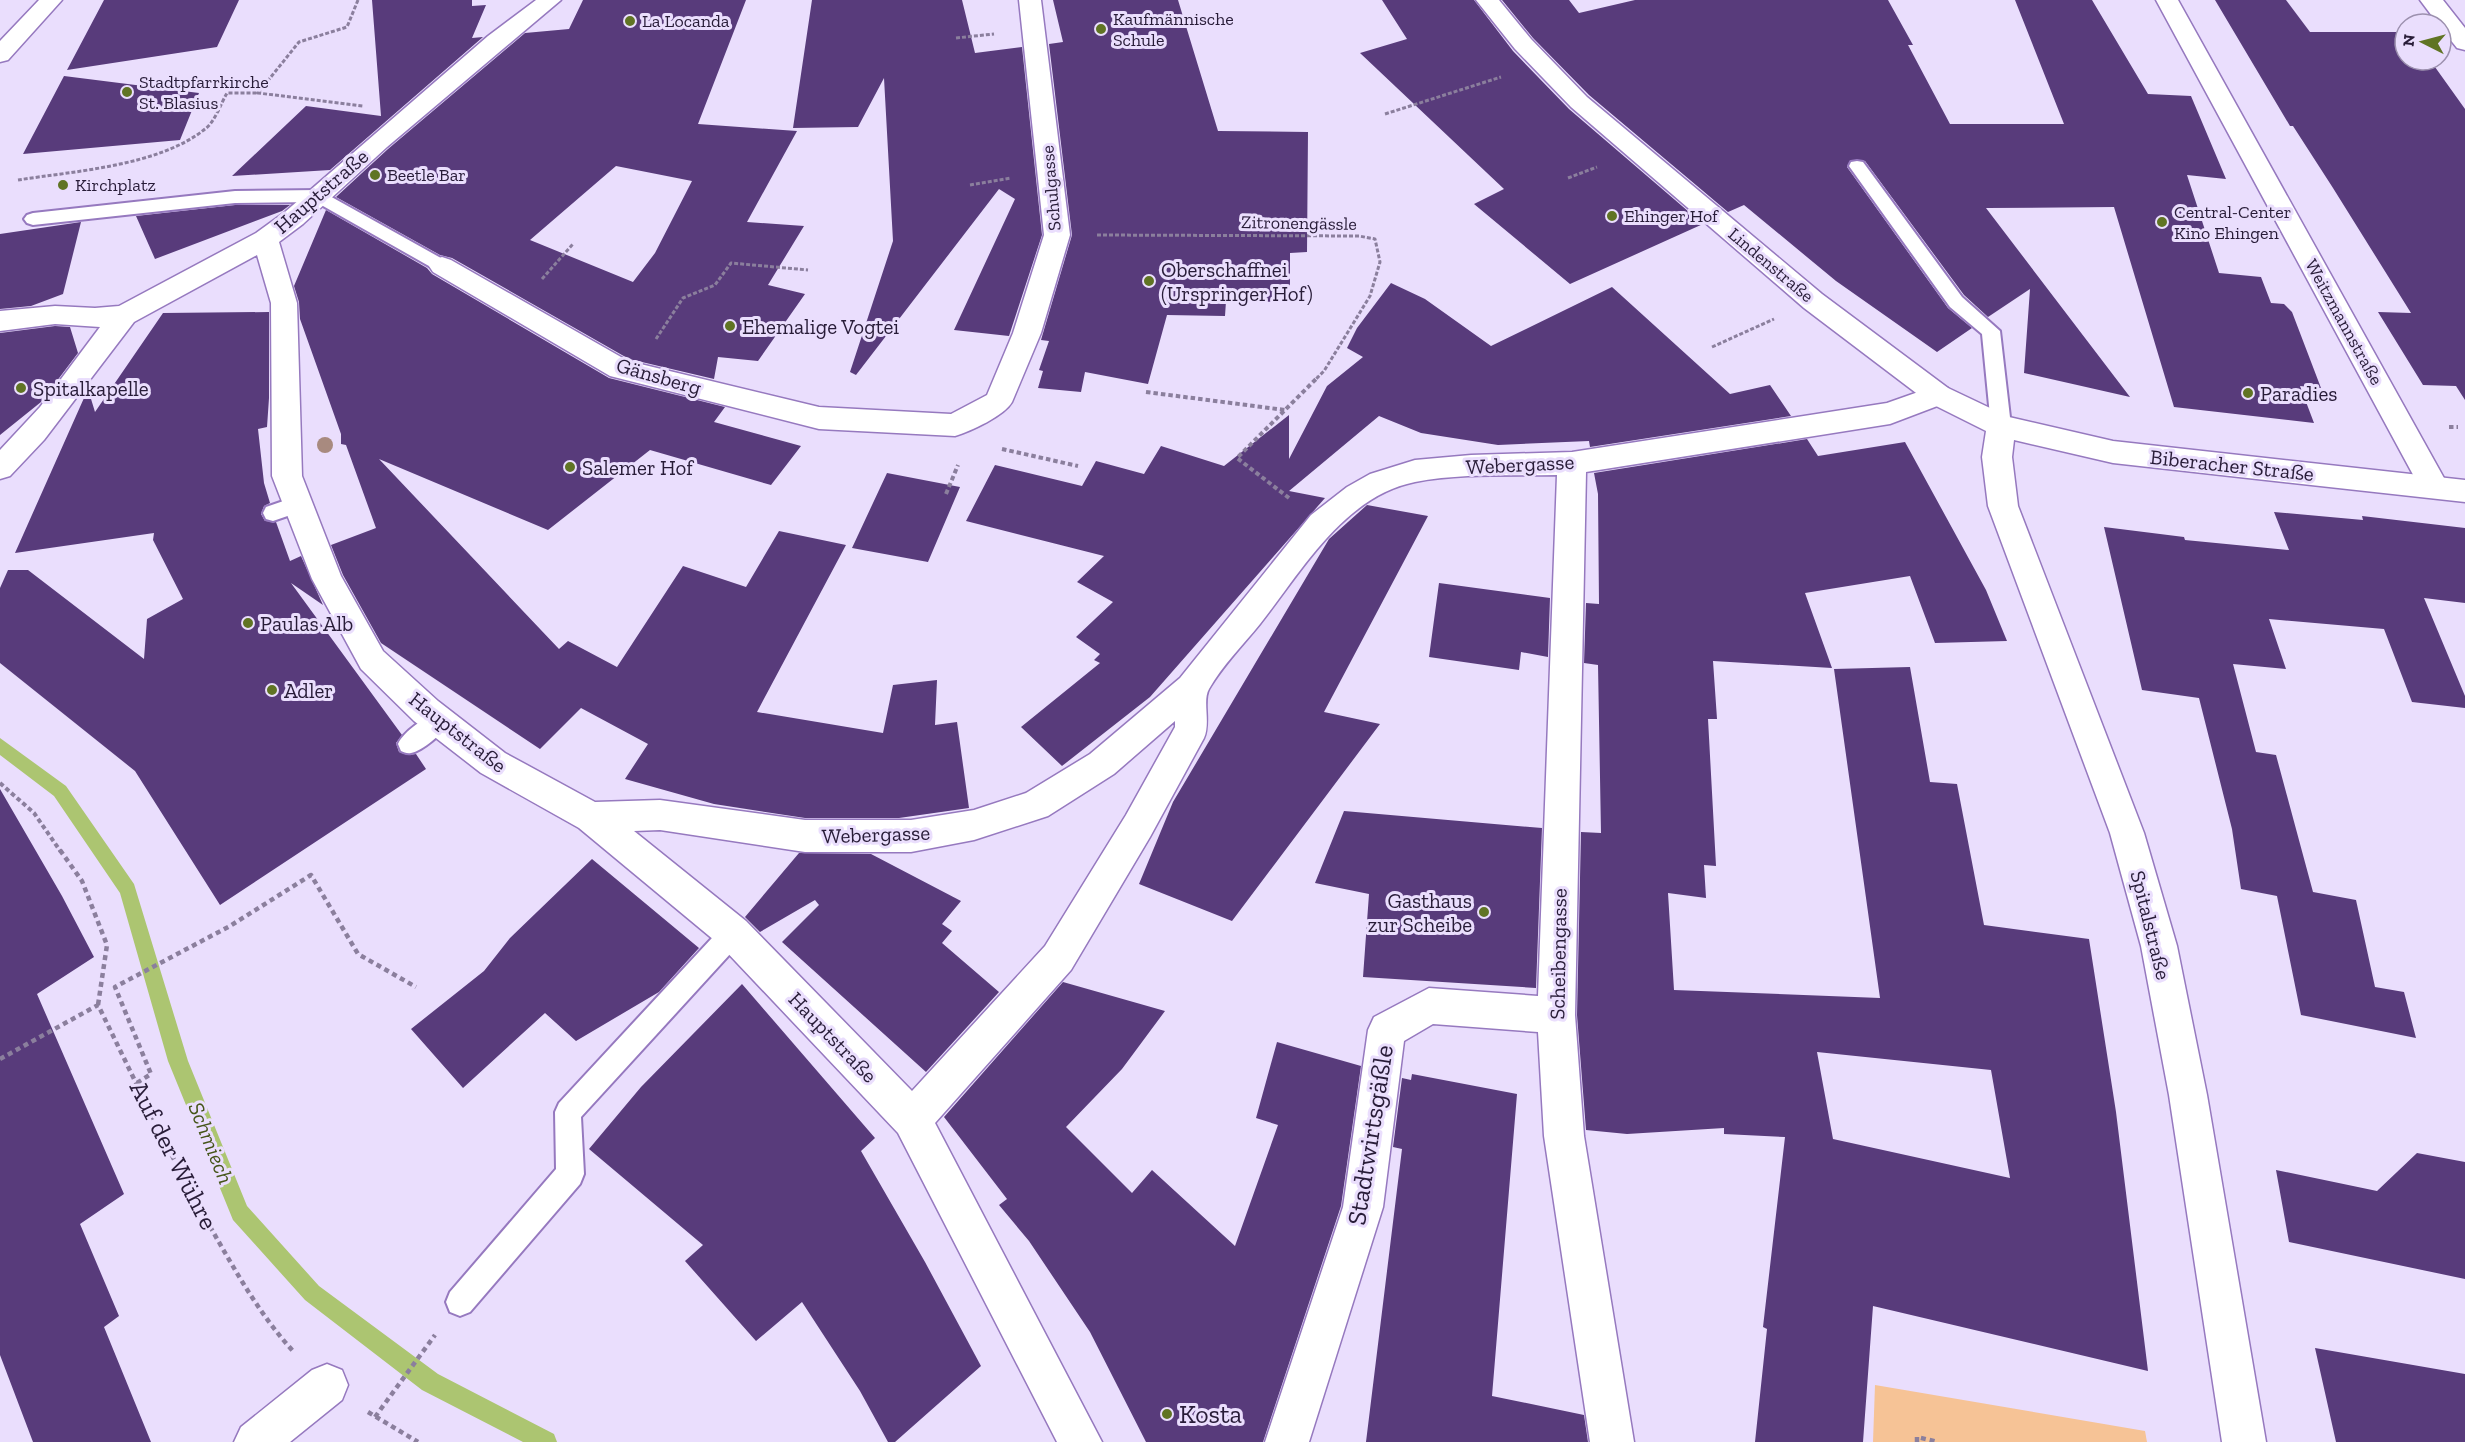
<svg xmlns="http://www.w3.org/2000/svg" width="2465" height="1442" font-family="'Zilla Slab',serif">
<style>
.green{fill:#f6c396}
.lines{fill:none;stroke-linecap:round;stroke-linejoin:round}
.stream{fill:#acc571;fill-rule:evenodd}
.building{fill:#583b7b;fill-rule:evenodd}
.lane-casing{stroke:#9679bf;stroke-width:4}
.street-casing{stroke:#9679bf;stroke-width:3}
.secondary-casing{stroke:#9679bf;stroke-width:3}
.path-far2{stroke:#8b7f9d;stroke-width:3;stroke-dasharray:4 2;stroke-linecap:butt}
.path-far1{stroke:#8b7f9d;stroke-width:4;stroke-dasharray:4.5 3;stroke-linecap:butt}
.path{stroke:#8b7f9d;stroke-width:4.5;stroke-dasharray:5 4;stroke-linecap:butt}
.lane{fill:#fff;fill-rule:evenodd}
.street{fill:#fff;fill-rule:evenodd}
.secondary{fill:#fff;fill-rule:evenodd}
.tree{fill:#a88a7f}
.poi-dot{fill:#607424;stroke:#eadefd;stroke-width:2}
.labels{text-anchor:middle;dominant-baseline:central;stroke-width:6;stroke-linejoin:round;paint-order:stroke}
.far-poi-label{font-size:18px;fill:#281c38;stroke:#eadefd;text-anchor:start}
.far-street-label{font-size:18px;fill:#281c38;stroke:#eadefd}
.street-label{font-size:21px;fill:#281c38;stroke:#eadefd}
.poi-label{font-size:21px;fill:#281c38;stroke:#eadefd;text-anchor:start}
.water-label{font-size:22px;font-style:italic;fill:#455519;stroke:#eadefd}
.near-street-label{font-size:26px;fill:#281c38;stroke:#eadefd}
.near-poi-label{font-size:26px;fill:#281c38;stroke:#eadefd;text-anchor:start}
</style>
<rect width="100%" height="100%" fill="#eadefd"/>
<path class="green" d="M1875,1385l270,46 2,11h-274z"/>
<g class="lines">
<path class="stream" d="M0,738l66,48 68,98 54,177 59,145 72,80 119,88 116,60 3,8h-34l-101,-52 -117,-90 -72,-80 -65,-159 -48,-168 -66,-97 -54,-41z"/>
</g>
<path class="building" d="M104,0h135l-22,47 -150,23z
M372,0h100v6l14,-1 -14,33 11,-1 -153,133 -98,6 74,-70 75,10z
M583,0h163l-48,124 99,7 -50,91 57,4 -36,59 37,9 -47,67 -40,-4 -4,22 -85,-20 -177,-101 -12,-3 -104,-58 52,-48 137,-116 44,-4zM616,166l76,15 -37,72 -22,29 -103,-42z
M812,0h150l13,53 47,-6 20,188 -33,101 -55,-6 61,-131 -16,-10 -143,186 -6,-3 43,-131 -9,-163 -26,49 -65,1z
M1053,0h125l40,131 90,1 -1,120 -17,1v49l-64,-1 -1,15 -58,-1 -19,69 -63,-12 -4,20 -43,-4 5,-17 -4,-1 10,-29 -8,-1 31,-105 -23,-191 14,-2z
M1382,0h92l39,51 56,58 134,115 -133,60 -96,-80 30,-15 -144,-136 47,-14z
M1502,0h67l10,13 56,-13h253l25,45h-5l42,79h114l-49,-124h77l56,94 43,2 35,83 -39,-4 32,98 42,4 10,26 13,1 8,8 29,76 -21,-2 14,37 -140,-16 -60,-200 -128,1 144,189 -106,-24 6,-84 -42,28 -24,-22 -99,-134 -14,-1 -4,7 101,141 24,20 -35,24 -101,-71 -92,-76 -16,7 -139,-117 -56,-57z
M2215,0h71l24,32h95v28h25l35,49v291l-9,-14 -33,-1 -45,-73 33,1 -78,-125 -40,-62h-3z
M64,76l135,17 -19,47 -157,14z
M235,205h55l-8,6 -127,48 -19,-43z
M326,210l101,58 5,6 177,104 116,29 -11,15 87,24 -30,39 -121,-35 -102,80 -169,-71 180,190 9,-8 49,26 66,-101 63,21 33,-56 67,14 -89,167 126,21 10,-48 44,-5 -2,45 22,-3 12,86 -70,10h-94l-91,-14 -89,-25 23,-35 -67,-36 -41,41 -159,-106 -38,-68 -12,-30 45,-17 -30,-83 -5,-1v-10l-41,-115 -1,-17 -5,-16z
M81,222l-18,72 -32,12 -31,3v-75z
M1391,283l34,16 66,47 121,-59 118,107 40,-9 21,31 -201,31 -1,-6 -91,4 -77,-12 -42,-17 -90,75 36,7 -175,199 -88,69 -41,-39 79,-64 -6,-3 6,-6 -24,-17 37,-35 -36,-20 27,-26 -138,-35 29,-56 87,21 14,-25 48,13 17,-28 63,20 65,-51v44l38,-73 36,-29 -16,-9 10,-20z
M269,312v86l-2,29 -9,2 6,54 6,20 -6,3 -3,8 4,7 11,1 14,39 11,-5 22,49 -32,-22 111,152 -6,8 3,9 9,3 8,-1 10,15 -206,136 -85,-134 -135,-108v-75l8,-18h20l116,89 3,-40 36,-20 -30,-59 1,-7 -139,20 73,-164 7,23 68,-99z
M55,326l15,1 8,26 -37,49 -41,33v-102z
M1807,439l11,17 87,-14 81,148 21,51 -72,2 -25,-67 -105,17 27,75 -119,-7 4,58h-9l8,147 -12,-1 2,33 -38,-5 6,97 206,8 -46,-329 76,-2 20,115 27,2 27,141 105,14 27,173 32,259 -275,-65 -10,136h-108l12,-113 -4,-2 22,-190 -61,-3v-6l-97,6 -41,-4 -9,-115 4,-183 20,1 -3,-168 -14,-2 2,-60 13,1 -1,-110 -4,-21zM1817,1052l174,18 19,108 -177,-39z
M887,473l73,14 -32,75 -76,-14z
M1367,505l61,11 -104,196 56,12 -148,197 -93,-37 34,-82 156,-263z
M2274,512l89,8 -1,-4 103,12v75l-41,-5 41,98v12l-53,-6 -28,-73 -115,-10 17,50 -53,-5 23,88 20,3 37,137 43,8 19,87 29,5 12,46 -115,-23 -24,-119 -36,-7 -9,-60 -33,-131 -57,-8 -38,-163 80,10 1,3 104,10z
M1439,583l111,15 -2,59 -27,-5 -2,18 -90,-13z
M0,789l62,107 32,61 -57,37 87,200 -44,30 39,92 -15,11 47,115h-118l-33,-87z
M1344,811l198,17 -6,160 -173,-11 6,-83 -54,-11z
M799,853l72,1 90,47 -19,23 10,7 -10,12 57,49 -73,80 -144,-130 37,-37 -4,-5 -55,32 -15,-15z
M592,859l107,89 -40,44 -83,49 -31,-28 -82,75 -52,-59 73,-58 26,-33z
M1063,982l102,29 -43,58 -56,58 66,66 20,-23 83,76 43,-121 -22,-7 21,-76 84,24 -20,140 -78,236h-117l-56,-110 -61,-91 -30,-36 8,-6 -63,-82z
M742,984l133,154 -14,13 64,111 56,104 -86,76h-7l-28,-51 -58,-89 -46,39 -71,-80 18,-16 -114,-96 52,-62z
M1412,1074l105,20 -25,302 92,19 4,27h-222l36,-293 -9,-2 9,-69 9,2z
M2417,1153l48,9v117l-176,-37 -13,-72 101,21z
M2315,1348l150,26v68h-129z"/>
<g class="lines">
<g class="lane-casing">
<path id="lane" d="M1857,161l6,1 99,135 38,34 11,95 -3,5 -7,2 -7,-2 -3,-5 -9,-92 -32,-27 -101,-141 2,-4z
M319,190l129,72 3,4 -3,4h-12l-120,-68 -81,1 -202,22 -6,-2 -3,-4 3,-4 6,-2 202,-22z
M298,496l7,2 3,6 -3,6 -32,11 -7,-2 -3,-6 3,-6z
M439,712l8,3 3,7c-4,9 -29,30 -39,31 -4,1 -7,-1 -10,-2l-3,-7c6,-13 27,-27 41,-32z
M733,921l9,4 3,8 -3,8 -161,176 3,57 -4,10 -110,128 -10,4 -10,-4 -4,-10 4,-10 106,-123 -1,-57 4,-9 165,-178z"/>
</g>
<g class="street-casing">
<path id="street" d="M39,0h23l-54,60 -8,2v-21z
M536,0h25l-174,147 -84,77 -24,18 18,61 5,173 39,100 42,75 55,50 67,52 90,49 65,-2 145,20h106l63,-10 52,-17 64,-39 90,-76 131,-163 36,-28 23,-13 45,-14 56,-5 101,-3 315,-49 51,-18 10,3 4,7 -4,7 -58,22 -304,48 -11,543 9,121 50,306h-44l-46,-306 -6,-104 -105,-8 -29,17 -21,166 -74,235h-44l78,-235 25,-177 6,-13 55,-29 109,8 19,-521c-46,1 -96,-2 -142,7 -71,14 -114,90 -155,142 -17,21 -38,42 -51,65 -7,12 2,33 -5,49l-54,99 -79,133 -136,153 167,319h-45l-159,-309 -178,-188 -141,-117 -98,-55 -67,-52 -53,-52 -49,-90 -40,-103 -1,-173 -14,-48 -123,67 -90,118 -34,36 -10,3v-29l40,-43 60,-80 -45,-3 -55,7v-20l55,-5 40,2 24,-2 137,-73 29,-21 203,-176zM1175,721v6l-49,88 -81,131 -133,145 -166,-170 -112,-90 26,-1 145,22h106l63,-12 74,-24 66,-42z
M1019,0h22l29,235 -29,98 -29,69c-8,14 -41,29 -57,34l-136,-7 -209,-53 -177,-104 -4,-6 4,-6 9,-3 9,3 177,101 191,46 132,7 36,-19 26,-62 31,-98z
M2156,0h22l271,487 -5,8 -10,3 -10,-3z
M327,1364l15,6 6,15 -6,15 -52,42h-56l7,-15 71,-57z"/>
</g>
<g class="secondary-casing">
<path id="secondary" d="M1476,0h23l32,39 56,58 235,197 126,94 61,29 104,24 352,39v22l-352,-39 -99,-23 -2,17 6,49 126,327 33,113 30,149 59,347h-44l-53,-347 -28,-149 -31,-113 -122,-327 -6,-49 4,-26 -58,-29 -124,-94 -233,-201 -56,-58z
M2420,0h23l22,28v22l-8,-2 -16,-20v-4h-3z"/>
</g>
<path class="path-far2" d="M358,0l-11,27 -48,15 -41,51 105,13
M956,38l38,-4
M1385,114l116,-37
M1568,178l29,-11
M18,180c57,-9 141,-14 187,-51 10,-7 16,-26 22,-36h31
M970,185l41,-7
M1097,235l262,1 16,3 5,23 -10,34 -46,75 -8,8
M542,279l31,-35
M656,339l27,-41 32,-13 16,-22 77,7
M1712,347l62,-28"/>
<path class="path-far1" d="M1146,392l139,18
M2449,427h9
M1002,449l76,17
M946,494l12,-29
M1289,498l-52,-40 81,-81
M0,783l34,30 27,39"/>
<path class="path" d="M60,850l22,31 25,64 -9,60
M0,1059l98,-54c37,75 72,151 114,225 24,42 48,85 81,121
M137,1083l14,-9 -36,-87 115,-61 81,-51 47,79 58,33
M368,1412l50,30
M375,1417l60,-82
M1917,1442v-5l21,5"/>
<use href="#lane" class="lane"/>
<use href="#street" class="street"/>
<use href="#secondary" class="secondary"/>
</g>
<circle class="tree" cx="325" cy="445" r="8"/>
<g class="poi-dot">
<circle cx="630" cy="21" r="6"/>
<circle cx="1101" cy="29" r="6"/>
<circle cx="127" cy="92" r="6"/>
<circle cx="375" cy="175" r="6"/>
<circle cx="63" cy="185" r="6"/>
<circle cx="1612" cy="216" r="6"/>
<circle cx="2162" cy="222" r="6"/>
<circle cx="1149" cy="281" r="6"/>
<circle cx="730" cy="326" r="6"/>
<circle cx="21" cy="388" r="6"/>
<circle cx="2248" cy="393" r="6"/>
<circle cx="570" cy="467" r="6"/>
<circle cx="248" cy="623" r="6"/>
<circle cx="272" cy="690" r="6"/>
<circle cx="1484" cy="912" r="6"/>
<circle cx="1167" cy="1414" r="6"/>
</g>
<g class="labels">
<g class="far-poi-label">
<text x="1113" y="19">Kaufmännische<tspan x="1113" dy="21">Schule</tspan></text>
<text x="642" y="21">La Locanda</text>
<text x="139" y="82">Stadtpfarrkirche<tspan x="139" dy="21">St. Blasius</tspan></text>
<text x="387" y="175">Beetle Bar</text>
<text x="75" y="185">Kirchplatz</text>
<text x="2174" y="212">Central-Center<tspan x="2174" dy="21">Kino Ehingen</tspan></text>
<text x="1624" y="216">Ehinger Hof</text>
</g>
<g class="far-street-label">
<text transform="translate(1051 188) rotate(-95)">Schulgasse</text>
<text transform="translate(1299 223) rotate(1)">Zitronengässle</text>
<text transform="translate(1771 265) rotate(40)">Lindenstraße</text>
<text transform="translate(2344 322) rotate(61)">Weitzmannstraße</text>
</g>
<g class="street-label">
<text transform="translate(321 191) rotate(-41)">Hauptstraße</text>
<text transform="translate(659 376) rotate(16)">Gänsberg</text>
<text transform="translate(1520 464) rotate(-3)">Webergasse</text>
<text transform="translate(2232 465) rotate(6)">Biberacher Straße</text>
<text transform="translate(458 732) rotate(38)">Hauptstraße</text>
<text transform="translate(876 834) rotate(-2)">Webergasse</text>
<text transform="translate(2151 925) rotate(76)">Spitalstraße</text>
<text transform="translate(1558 954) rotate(-89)">Scheibengasse</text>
<text transform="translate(833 1037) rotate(46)">Hauptstraße</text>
</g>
<g class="poi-label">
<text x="1161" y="269">Oberschaffnei<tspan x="1161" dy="24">(Urspringer Hof)</tspan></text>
<text x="742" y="326">Ehemalige Vogtei</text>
<text x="33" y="388">Spitalkapelle</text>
<text x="2260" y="393">Paradies</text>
<text x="582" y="467">Salemer Hof</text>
<text x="260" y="623">Paulas Alb</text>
<text x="284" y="690">Adler</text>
<text x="1472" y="900" text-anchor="end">Gasthaus<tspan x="1472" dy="24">zur Scheibe</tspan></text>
</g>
<g class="water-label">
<text transform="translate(211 1143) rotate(68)">Schmiech</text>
</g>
<g class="near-street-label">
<text transform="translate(1370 1135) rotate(-81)">Stadtwirtsgäßle</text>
<text transform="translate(174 1155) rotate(63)">Auf der Wühre</text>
</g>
<g class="near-poi-label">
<text x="1179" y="1414">Kosta</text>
</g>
</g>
<g transform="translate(2423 42) rotate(276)"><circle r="28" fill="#eadefd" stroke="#9c90ae" stroke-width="1.5"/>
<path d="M0-4.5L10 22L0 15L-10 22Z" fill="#607424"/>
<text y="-9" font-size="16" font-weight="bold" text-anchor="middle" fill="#281c38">N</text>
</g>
</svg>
